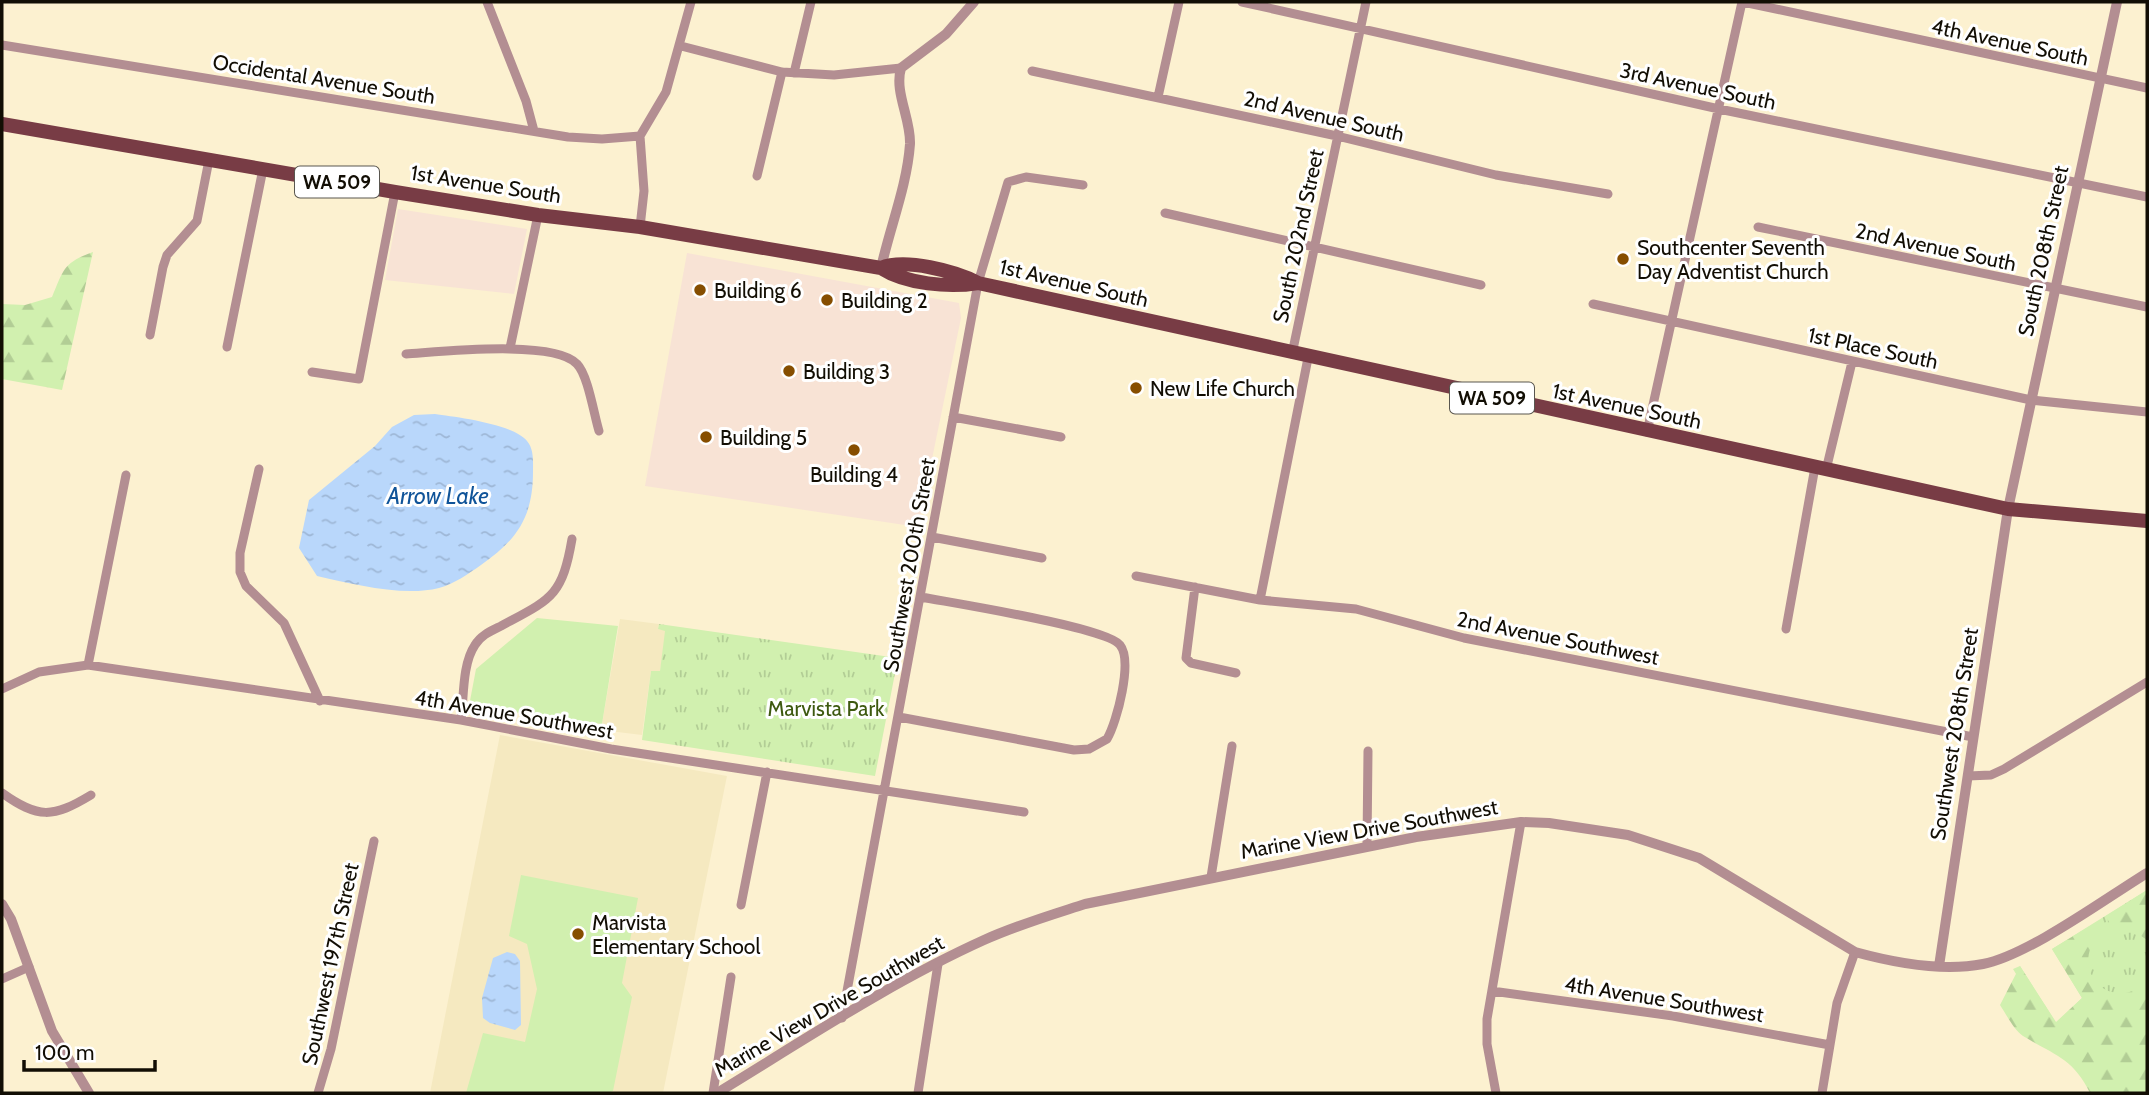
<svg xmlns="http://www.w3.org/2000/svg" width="2149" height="1095" font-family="Cabin,sans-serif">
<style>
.commercial{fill:#f8e3d5}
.built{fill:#f5e9c0}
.grass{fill:url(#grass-tufts)}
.forest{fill:url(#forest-firs)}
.pitch{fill:#d1f0af}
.water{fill:url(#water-ripples)}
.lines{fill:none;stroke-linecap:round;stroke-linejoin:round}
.minor{stroke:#b38e92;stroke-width:9}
.tertiary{stroke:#b38e92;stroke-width:10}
.primary{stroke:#783c45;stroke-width:14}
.poi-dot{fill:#864e00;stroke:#fff;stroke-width:2.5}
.labels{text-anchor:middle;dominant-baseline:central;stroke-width:6;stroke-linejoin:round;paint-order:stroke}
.shield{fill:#fff;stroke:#59564f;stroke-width:2}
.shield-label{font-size:19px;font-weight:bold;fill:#120e04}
.street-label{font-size:21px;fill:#120e04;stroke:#fff}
.poi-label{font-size:21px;fill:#120e04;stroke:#fff;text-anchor:start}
.park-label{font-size:21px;fill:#3d590f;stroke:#fff}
.water-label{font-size:23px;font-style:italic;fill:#105499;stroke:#fff}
</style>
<defs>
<pattern id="grass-tufts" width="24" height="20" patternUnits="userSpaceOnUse" patternTransform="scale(1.75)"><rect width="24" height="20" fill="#d1f0af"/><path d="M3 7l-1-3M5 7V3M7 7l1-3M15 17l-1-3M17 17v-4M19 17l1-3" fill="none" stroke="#b2cd95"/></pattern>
<pattern id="forest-firs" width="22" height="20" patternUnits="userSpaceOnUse" patternTransform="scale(1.75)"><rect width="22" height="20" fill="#d1f0af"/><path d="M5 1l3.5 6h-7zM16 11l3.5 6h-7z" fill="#b2cd95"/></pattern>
<pattern id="water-ripples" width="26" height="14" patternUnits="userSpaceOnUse" patternTransform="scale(1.75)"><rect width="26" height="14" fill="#b9d7fb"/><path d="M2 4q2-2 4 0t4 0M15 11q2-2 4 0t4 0" fill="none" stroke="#9eb7d6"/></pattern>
</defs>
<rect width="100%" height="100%" fill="#fcf1d0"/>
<path class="commercial" d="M398,209l129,20 -13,65 -129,-14z
M687,253l272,50 2,15 -43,209 -273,-41z"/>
<path class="built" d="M620,619l39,5 -1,5 8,1 -6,42 -9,-1 -9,64 -41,-5z
M500,735l227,41 -64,317h-233z"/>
<path class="grass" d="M659,624l239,34 -23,118 -233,-36 9,-69h9l5,-40 -7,-2z
M2147,890v203l-98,-65 -36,-59 7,-3 36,57 26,-25 -30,-49z"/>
<path class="forest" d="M93,252l-31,138 -60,-11v-75l23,1 27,-8c12,-28 11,-34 41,-45z
M2147,890v50l-17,-12h-18l-6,-12z
M2090,926l9,8c-32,38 14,81 48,47v112h-57c-17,-35 -36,-38 -67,-57 -9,-6 -17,-22 -23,-31l20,-39 36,56 26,-24 -30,-49z"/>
<path class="pitch" d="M537,618l81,8 -16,98 -133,-18 7,-37z
M521,875l117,23 -16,85 10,14 -19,94 -5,2h-142l17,-60 42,9 12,-53 -10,-45 -18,-8z"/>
<path class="water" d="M435,414c21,3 79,10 92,27 7,8 6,20 6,31 0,45 -16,68 -52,93 -13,9 -27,19 -42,23 -36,9 -86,-4 -122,-12l-18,-28 10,-48 66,-54 17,-19 22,-12z
M507,952l8,2 5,7 1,64 -6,5 -25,-7 -7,-5 -1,-20 11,-40z"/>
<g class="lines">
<path class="minor" d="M487,2l39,99 8,30
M1242,2l477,107 428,88
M1743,2l404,86
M2,45l566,92 34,2 38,-3
M681,46l101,26 52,3 67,-7
M1032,71l305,65 159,39 112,19
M794,73l17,-71
M1158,97l21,-95
M757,176l25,-104
M1165,213l316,72
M640,227l4,-36 -4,-55 26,-44 25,-90
M1758,227l389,80
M1593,304l438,96 116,12
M150,335l13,-68 4,-12 30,-34 12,-61
M227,347l36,-178
M510,348l28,-133
M406,354c33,-2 149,-15 171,10 11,11 17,51 22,67
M1292,354l74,-352
M312,372l47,7 36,-187
M953,417l108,20
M1647,432l95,-430
M259,469l-19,84v19l6,14 38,37 36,78
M1826,470l26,-108
M932,537l110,21
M1136,576l124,24 96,9 108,29 509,99
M1195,587l-9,71 5,5 45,10
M1260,600l48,-242
M1786,629l29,-162
M88,665l38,-190
M2,689l37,-17 49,-7 373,55 150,29 413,63
M899,717l175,33 15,-1 18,-10c10,-17 26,-78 13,-94 -14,-18 -168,-42 -199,-48
M461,720c3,-22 1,-56 14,-75 6,-10 16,-14 26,-19 50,-27 61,-29 71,-87
M1968,776l23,-1 13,-6 143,-87
M2,793c36,26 51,25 89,2
M1367,845l1,-94
M1211,877l21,-131
M741,905l26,-133
M2,979l27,-12
M1492,991l181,25 157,29
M842,1018l136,-735 30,-101 18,-5 57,8
M318,1093l13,-44 43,-208
M713,1093l18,-116
M918,1093l20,-129
M1496,1093l-9,-49v-25l34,-197
M1822,1093l15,-90 18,-51"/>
<path class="tertiary" d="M881,268c9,-41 26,-82 29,-124 1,-25 -16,-52 -9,-76l45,-34 28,-32
M2,904l9,15 41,112 37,62
M1939,966l69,-457 109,-507
M717,1093c87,-53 174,-111 267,-153 33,-15 67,-25 101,-36l331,-67 105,-15 28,1 79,12 71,23 156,94c40,11 87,20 128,12 44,-8 123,-66 164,-91"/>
<path class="primary" d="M2,124l393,68 143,23 102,12 241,41c25,16 68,20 97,15
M881,268c24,-10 74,3 97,15l1030,226 139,12"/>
</g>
<g class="poi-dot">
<circle cx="1623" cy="259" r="7"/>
<circle cx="700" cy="290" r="7"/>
<circle cx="827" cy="300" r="7"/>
<circle cx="789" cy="371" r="7"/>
<circle cx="1136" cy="388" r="7"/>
<circle cx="706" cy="437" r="7"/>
<circle cx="854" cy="450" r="7"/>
<circle cx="578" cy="934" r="7"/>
</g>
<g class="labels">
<g class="shield">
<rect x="295" y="166.5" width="84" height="31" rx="5"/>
<rect x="1450" y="382.5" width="84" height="31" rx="5"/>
</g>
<g class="shield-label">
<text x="337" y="182">WA 509</text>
<text x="1492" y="398">WA 509</text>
</g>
<g class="street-label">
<text transform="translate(2010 42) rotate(12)">4th Avenue South</text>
<text transform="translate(324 79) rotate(9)">Occidental Avenue South</text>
<text transform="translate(1698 86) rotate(12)">3rd Avenue South</text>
<text transform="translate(1324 116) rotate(13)">2nd Avenue South</text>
<text transform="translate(486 184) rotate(9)">1st Avenue South</text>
<text transform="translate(1298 236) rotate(-78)">South 202nd Street</text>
<text transform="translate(1936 247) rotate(12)">2nd Avenue South</text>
<text transform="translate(2043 251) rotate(-78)">South 208th Street</text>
<text transform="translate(1074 283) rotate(13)">1st Avenue South</text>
<text transform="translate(1873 348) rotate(12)">1st Place South</text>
<text transform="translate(1627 406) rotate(12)">1st Avenue South</text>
<text transform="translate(909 565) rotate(-80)">Southwest 200th Street</text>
<text transform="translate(1558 638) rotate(11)">2nd Avenue Southwest</text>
<text transform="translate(514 714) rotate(10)">4th Avenue Southwest</text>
<text transform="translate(1954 734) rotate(-81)">Southwest 208th Street</text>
<text transform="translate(1369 829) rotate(-10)">Marine View Drive Southwest</text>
<text transform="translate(330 964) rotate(-78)">Southwest 197th Street</text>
<text transform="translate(1664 999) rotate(9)">4th Avenue Southwest</text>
<text transform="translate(829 1006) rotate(-30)">Marine View Drive Southwest</text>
</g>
<g class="poi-label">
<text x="1637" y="247">Southcenter Seventh<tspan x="1637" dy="24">Day Adventist Church</tspan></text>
<text x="714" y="290">Building 6</text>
<text x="841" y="300">Building 2</text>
<text x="803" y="371">Building 3</text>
<text x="1150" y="388">New Life Church</text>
<text x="720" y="437">Building 5</text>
<text x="854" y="474" text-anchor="middle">Building 4</text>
<text x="592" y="922">Marvista<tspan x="592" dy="24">Elementary School</tspan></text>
</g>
<g class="park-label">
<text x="826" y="708">Marvista Park</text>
</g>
<g class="water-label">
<text x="438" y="496">Arrow Lake</text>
</g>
</g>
<rect width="2149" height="1095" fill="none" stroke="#120e04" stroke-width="7"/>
<path d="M24 1060v10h131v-10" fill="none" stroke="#120e04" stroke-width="3.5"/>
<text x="35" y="1060" font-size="21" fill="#120e04" stroke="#ffffff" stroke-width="5" paint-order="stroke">100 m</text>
</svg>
